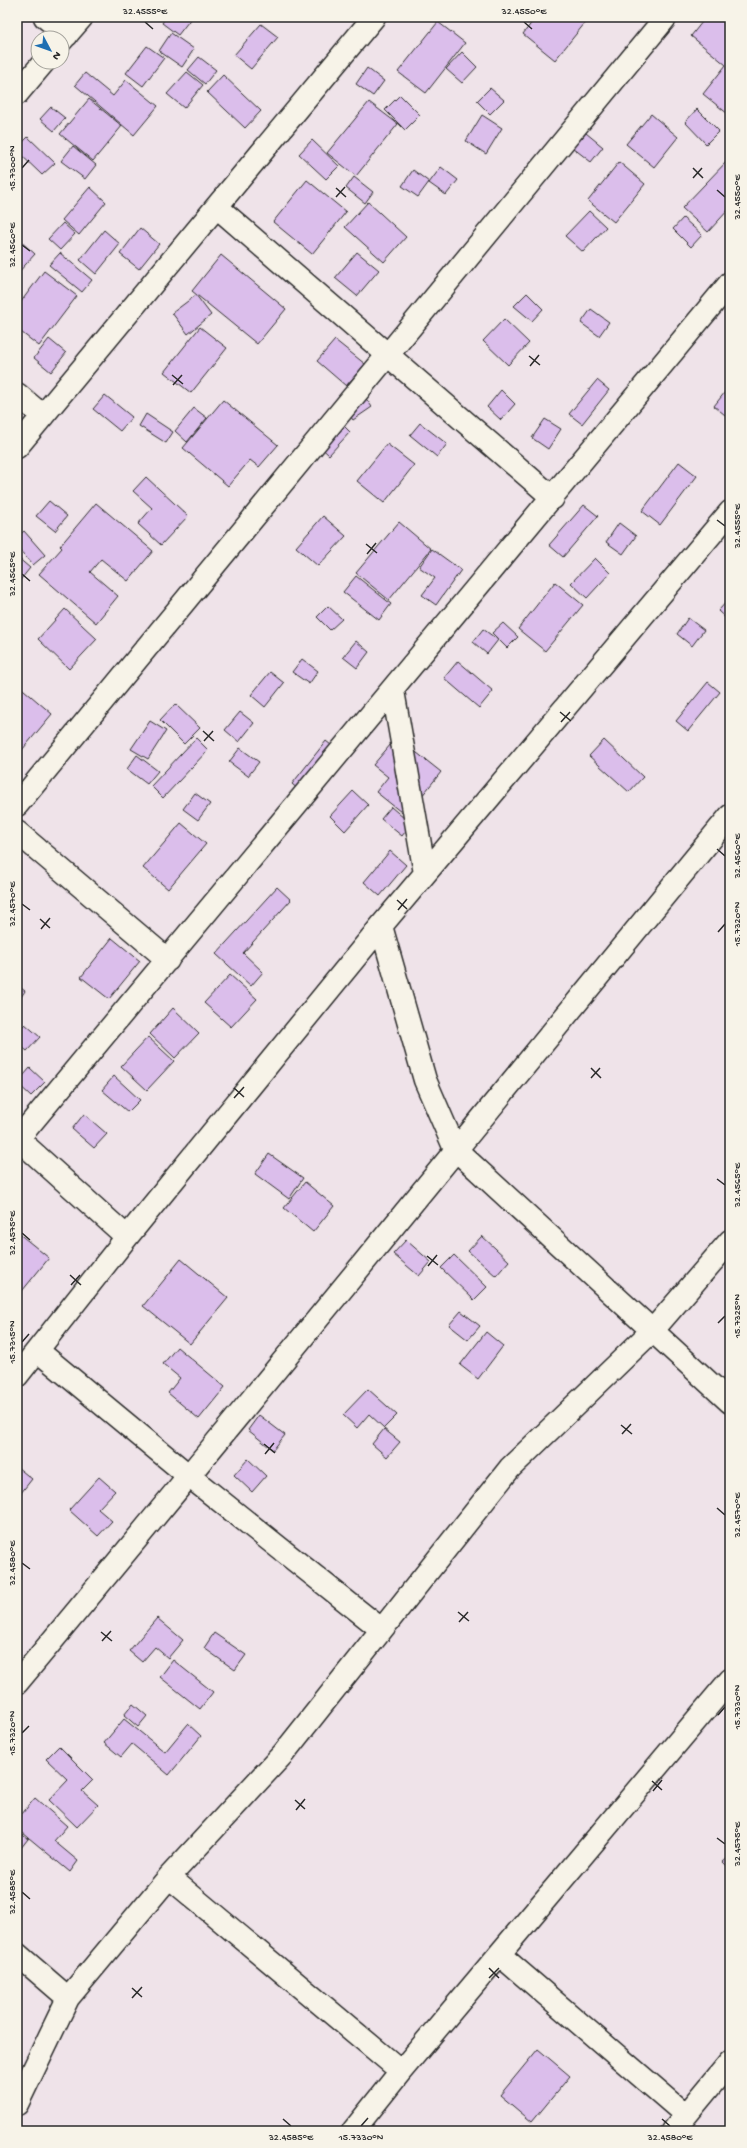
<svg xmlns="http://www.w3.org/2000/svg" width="747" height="2148" font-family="'Gochi Hand',sans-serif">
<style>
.building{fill:#dbbeeb;stroke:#2b2b2b}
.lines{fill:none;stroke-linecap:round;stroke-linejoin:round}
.street-casing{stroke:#2b2b2b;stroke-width:25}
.street{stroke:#f7f3e8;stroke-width:22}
.ticks{fill:none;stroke:#2b2b2b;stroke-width:1.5}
.neatline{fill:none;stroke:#2b2b2b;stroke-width:1.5}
.ticks-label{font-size:10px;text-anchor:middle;fill:#2b2b2b}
</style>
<rect width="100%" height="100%" fill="#efe3e9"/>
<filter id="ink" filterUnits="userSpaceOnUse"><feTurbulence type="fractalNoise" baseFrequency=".025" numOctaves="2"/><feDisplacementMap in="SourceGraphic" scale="8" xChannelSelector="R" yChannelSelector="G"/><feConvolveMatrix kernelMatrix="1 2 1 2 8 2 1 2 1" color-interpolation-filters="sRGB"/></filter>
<g filter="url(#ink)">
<path class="building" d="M166,17h26l-14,18 -16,-12z
M536,17h41l8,6 -30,37 -32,-26z
M706,17h22l2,2v93l-2,2 -25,-20 23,-29 -35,-29z
M438,22l27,21 -39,50 -28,-21z
M261,24l17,13 -27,32 -17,-14z
M171,33l23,16 -12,18 -23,-16z
M147,46l17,12 -21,28 -17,-13z
M462,52l15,15 -15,16 -16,-14z
M199,57l17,13 -11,14 -17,-14z
M367,68l17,13 -11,15 -17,-12z
M187,72l16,13 -19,23 -17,-14z
M85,73l28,23 13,-16 32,26 -24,29 -59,-50z
M223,75l38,36 -16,17 -38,-36z
M490,88l14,12 -14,14 -13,-13z
M400,95l20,20 -15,15 -20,-20z
M89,99l33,27 -29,35 -33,-27z
M369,102l29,22 -42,52 -29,-23z
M51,107l14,11 -11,13 -14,-12z
M697,109l22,22 -13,13 -21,-22z
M651,114l27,23 -24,30 -28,-23z
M482,115l20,13 -16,26 -20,-13z
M586,133l17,14 -12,15 -18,-14z
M28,137l27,26 -13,12 -25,-24v-3z
M312,140l27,26 -13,13 -27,-25z
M73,146l23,19 -11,14 -24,-18z
M729,159l1,49 -22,24 -26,-24z
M619,162l26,22 -31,38 -26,-21z
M441,167l17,13 -12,15 -17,-12z
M413,170l16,12 -11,15 -16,-11z
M354,177l19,15 -8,11 -19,-15z
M307,180l39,32 -34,42 -39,-32z
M90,187l16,15 -27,33 -17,-15z
M368,202l38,35 -22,25 -39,-35z
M589,211l17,16 -23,25 -18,-16z
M683,218l19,17 -11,12 -18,-18z
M63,223l12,11 -15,16 -12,-11z
M140,228l19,16 -20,25 -19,-15z
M104,230l16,14 -24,30 -16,-14z
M17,238l18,16 -18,20z
M357,252l22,18 -22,26 -22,-18z
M60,253l32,27 -10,12 -33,-27z
M221,255l65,54 -29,35 -65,-53z
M44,271l33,25 -38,50 -22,-17v-22z
M527,293l16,16 -11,12 -18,-15z
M196,295l15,20 -23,19 -16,-21z
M591,309l18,13 -10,14 -18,-13z
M504,319l25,24 -21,22 -25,-24z
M200,327l27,21 -36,45 -27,-21z
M49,339l17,14 -15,19 -17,-14z
M335,340l30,24 -19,22 -29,-25z
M597,380l12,10 -27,34 -13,-10z
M729,387l1,1v31l-16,-13z
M501,390l14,14 -14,16 -14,-13z
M362,393l10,14 -19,13 -10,-14z
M105,395l27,22 -12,14 -27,-22z
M223,400l55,45 -19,22 -9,-7 -22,26 -45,-38z
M194,408l13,10 -20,24 -12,-11z
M146,414l27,18 -7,11 -27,-17z
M545,419l16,10 -13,20 -16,-11z
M338,420l12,12 -21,23 -13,-12z
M420,423l27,21 -10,13 -27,-22z
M387,444l27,21 -30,38 -27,-22z
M679,462l18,14 -37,49 -18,-14z
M146,477l42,39 -27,29 -23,-21 14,-16 -19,-17z
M49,501l18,15 -12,15 -19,-15z
M96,503l57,48 -25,30 -27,-22 -11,13 28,24 -22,27 -57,-49 23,-26 -2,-2z
M584,505l14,11 -35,41 -14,-12z
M323,516l23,20 -28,30 -22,-19z
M399,522l32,27 -42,51 -33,-27z
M619,523l17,13 -13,18 -17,-12z
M24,531l21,24 -12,10 -16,-18v-10z
M432,549l29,21 -25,35 -14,-10 13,-17 -16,-11z
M17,557l13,11 -13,16z
M595,558l15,15 -23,25 -16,-15z
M356,576l35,28 -12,16 -36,-28z
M555,582l28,23 -38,46 -27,-22z
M730,598v24l-12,-11z
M328,606l14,13 -12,11 -13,-13z
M65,609l32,30 -28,30 -31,-30z
M688,618l16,12 -12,16 -15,-12z
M503,623l15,14 -11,11 -15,-15z
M483,629l15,11 -11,14 -14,-12z
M356,641l13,11 -12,16 -14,-11z
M302,659l16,12 -9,13 -17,-12z
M458,661l35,30 -14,17 -35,-30z
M270,672l14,11 -19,24 -14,-12z
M708,682l12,10 -32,39 -12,-10z
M17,684l35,30 -35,42z
M175,704l25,24 -16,16 -24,-24z
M240,712l14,11 -15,19 -14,-12z
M150,721l16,10 -18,28 -17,-10z
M397,737l44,35 -35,44 -30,-24 12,-15 -15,-12z
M196,738l12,12 -45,48 -12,-12z
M604,740l39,37 -14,15 -40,-36z
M326,741l15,12 -34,44 -15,-13z
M240,748l19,14 -11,14 -19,-14z
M137,755l21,16 -11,13 -20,-15z
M353,791l15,14 -23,26 -15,-15z
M195,793l15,11 -12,16 -15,-11z
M391,807l20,17 -9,12 -21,-17z
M181,823l25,21 -38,45 -25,-21z
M390,851l16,14 -26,31 -16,-14z
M277,887l14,13 -48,53 20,19 -12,14 -35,-32z
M112,938l28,23 -31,38 -28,-22z
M230,975l27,24 -26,28 -27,-24z
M17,985l8,6 -8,12z
M173,1008l26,25 -24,25 -25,-24z
M25,1024l15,13 -13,14 -10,-8v-11z
M148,1037l26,24 -27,29 -26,-24z
M30,1068l15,14 -14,14 -14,-13z
M114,1076l26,24 -12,12 -26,-22z
M84,1114l23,20 -13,14 -22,-19z
M269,1154l34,24 -14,21 -34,-25z
M305,1182l29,24 -21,26 -29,-24z
M17,1232l32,26 -31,38 -1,-1z
M482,1236l27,25 -13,15 -28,-25z
M406,1240l25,22 -12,14 -26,-22z
M454,1255l33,32 -13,13 -33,-32z
M181,1259l47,39 -38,46 -47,-38z
M461,1311l19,15 -12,14 -19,-15z
M486,1332l17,14 -25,33 -18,-14z
M177,1347l48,40 -26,32 -31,-26 12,-15 -17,-14z
M368,1389l29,26 -13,13 -15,-14 -12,14 -14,-13z
M259,1415l26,20 -12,15 -25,-20z
M384,1429l16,13 -13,15 -15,-13z
M248,1459l18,17 -14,16 -18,-17z
M17,1467l15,12 -15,19z
M99,1477l16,14 -17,18 14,12 -14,15 -29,-26z
M157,1618l26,22 -15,18 -13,-11 -13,15 -13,-11z
M214,1633l32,22 -11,15 -31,-22z
M173,1660l40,32 -13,17 -40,-32z
M133,1704l14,12 -9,11 -14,-12z
M124,1719l41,33 23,-28 13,12 -32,39 -37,-31 -11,13 -17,-14z
M59,1746l34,34 -11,11 16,14 -21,22 -28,-27 19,-20 -22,-21z
M35,1798l32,28 -13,15 24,20 -8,11 -53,-44v-8z
M17,1831l11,8 -11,14z
M730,1856v13l-7,-7z
M538,2049l32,27 -38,46 -32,-27z"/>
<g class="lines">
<g class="street-casing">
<path id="street" d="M45,17l22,18
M62,40l20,-23
M17,94l27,-32
M217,207l336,291
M17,394l26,22
M17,447l357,-430
M393,691l32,182
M17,805l649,-788
M17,832l151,128
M381,926l44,154 30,69 275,253
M18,1139l109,98
M17,1140l713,-857
M38,1351l151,125 192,153
M17,1376l110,-139 254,-311 349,-414
M17,1683c240,-287 475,-579 713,-867
M169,1877l232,194
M17,1954l51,44
M500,1955l186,160
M17,2104l51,-106 101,-121 114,-123 227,-286 143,-138 77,-89
M353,2131l48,-60 329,-391
M673,2131l57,-69"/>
</g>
<use href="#street" class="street"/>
</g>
</g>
<path class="ticks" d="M145,22l8,7M524,22l8,7M22,168l7,-8M693,168l10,10M693,178l9,-10M336,188l10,9M717,190l8,7M336,197l9,-10M22,245l8,6M529,356l11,9M530,366l9,-11M172,375l11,9M173,385l9,-10M717,520l8,6M366,544l11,9M367,554l9,-11M22,574l8,7M560,712l11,9M561,722l9,-10M203,731l11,10M204,741l9,-10M717,849l8,7M397,900l10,9M22,904l8,6M398,910l9,-11M40,919l10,9M41,929l9,-11M718,932l7,-8M591,1068l10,10M591,1078l9,-10M234,1088l10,9M234,1098l10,-11M717,1179l8,6M22,1233l8,7M427,1256l11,9M428,1266l9,-11M70,1275l11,10M71,1285l9,-10M718,1323l7,-7M22,1342l7,-8M621,1425l11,9M622,1434l9,-10M264,1444l11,9M265,1454l9,-11M717,1508l8,7M22,1563l8,6M458,1612l11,9M459,1622l9,-10M101,1632l11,9M102,1641l9,-10M718,1715l7,-8M22,1733l7,-7M652,1781l10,9M653,1791l9,-11M295,1800l10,9M296,1810l9,-11M717,1838l8,6M22,1892l8,7M489,1968l10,10M489,1978l10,-10M132,1988l10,9M132,1998l10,-11M283,2119l8,7M662,2119l8,7M361,2126l7,-8"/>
<rect width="747" height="2148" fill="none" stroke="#f7f3e8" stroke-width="44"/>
<g transform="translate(50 50) rotate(131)"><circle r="19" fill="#f7f3e8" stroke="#a5a39c"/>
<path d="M0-3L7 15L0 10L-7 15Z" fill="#1f6fb2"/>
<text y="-6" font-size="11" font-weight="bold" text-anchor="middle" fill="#2b2b2b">N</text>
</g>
<rect x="22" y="22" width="703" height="2104" class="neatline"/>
<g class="ticks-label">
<text x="145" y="14">32.4555°E</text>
<text x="524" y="14">32.4550°E</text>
<text transform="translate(11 168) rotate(-90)" y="4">15.7300°N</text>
<text transform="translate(736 197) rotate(-90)" y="4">32.4550°E</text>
<text transform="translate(11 245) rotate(-90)" y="4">32.4560°E</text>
<text transform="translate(736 526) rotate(-90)" y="4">32.4555°E</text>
<text transform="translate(11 574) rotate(-90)" y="4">32.4565°E</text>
<text transform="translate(736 856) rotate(-90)" y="4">32.4560°E</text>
<text transform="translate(11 904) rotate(-90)" y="4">32.4570°E</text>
<text transform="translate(736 924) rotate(-90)" y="4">15.7320°N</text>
<text transform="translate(736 1185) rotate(-90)" y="4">32.4565°E</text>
<text transform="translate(11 1233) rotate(-90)" y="4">32.4575°E</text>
<text transform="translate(736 1316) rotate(-90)" y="4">15.7325°N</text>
<text transform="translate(11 1342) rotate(-90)" y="4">15.7315°N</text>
<text transform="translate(736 1515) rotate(-90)" y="4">32.4570°E</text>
<text transform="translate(11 1563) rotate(-90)" y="4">32.4580°E</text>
<text transform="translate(736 1707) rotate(-90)" y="4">15.7330°N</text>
<text transform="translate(11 1733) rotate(-90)" y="4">15.7320°N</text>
<text transform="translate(736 1844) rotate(-90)" y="4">32.4575°E</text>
<text transform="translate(11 1892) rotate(-90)" y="4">32.4585°E</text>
<text x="291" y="2140">32.4585°E</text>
<text x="361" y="2140">15.7330°N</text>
<text x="670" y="2140">32.4580°E</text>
</g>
</svg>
